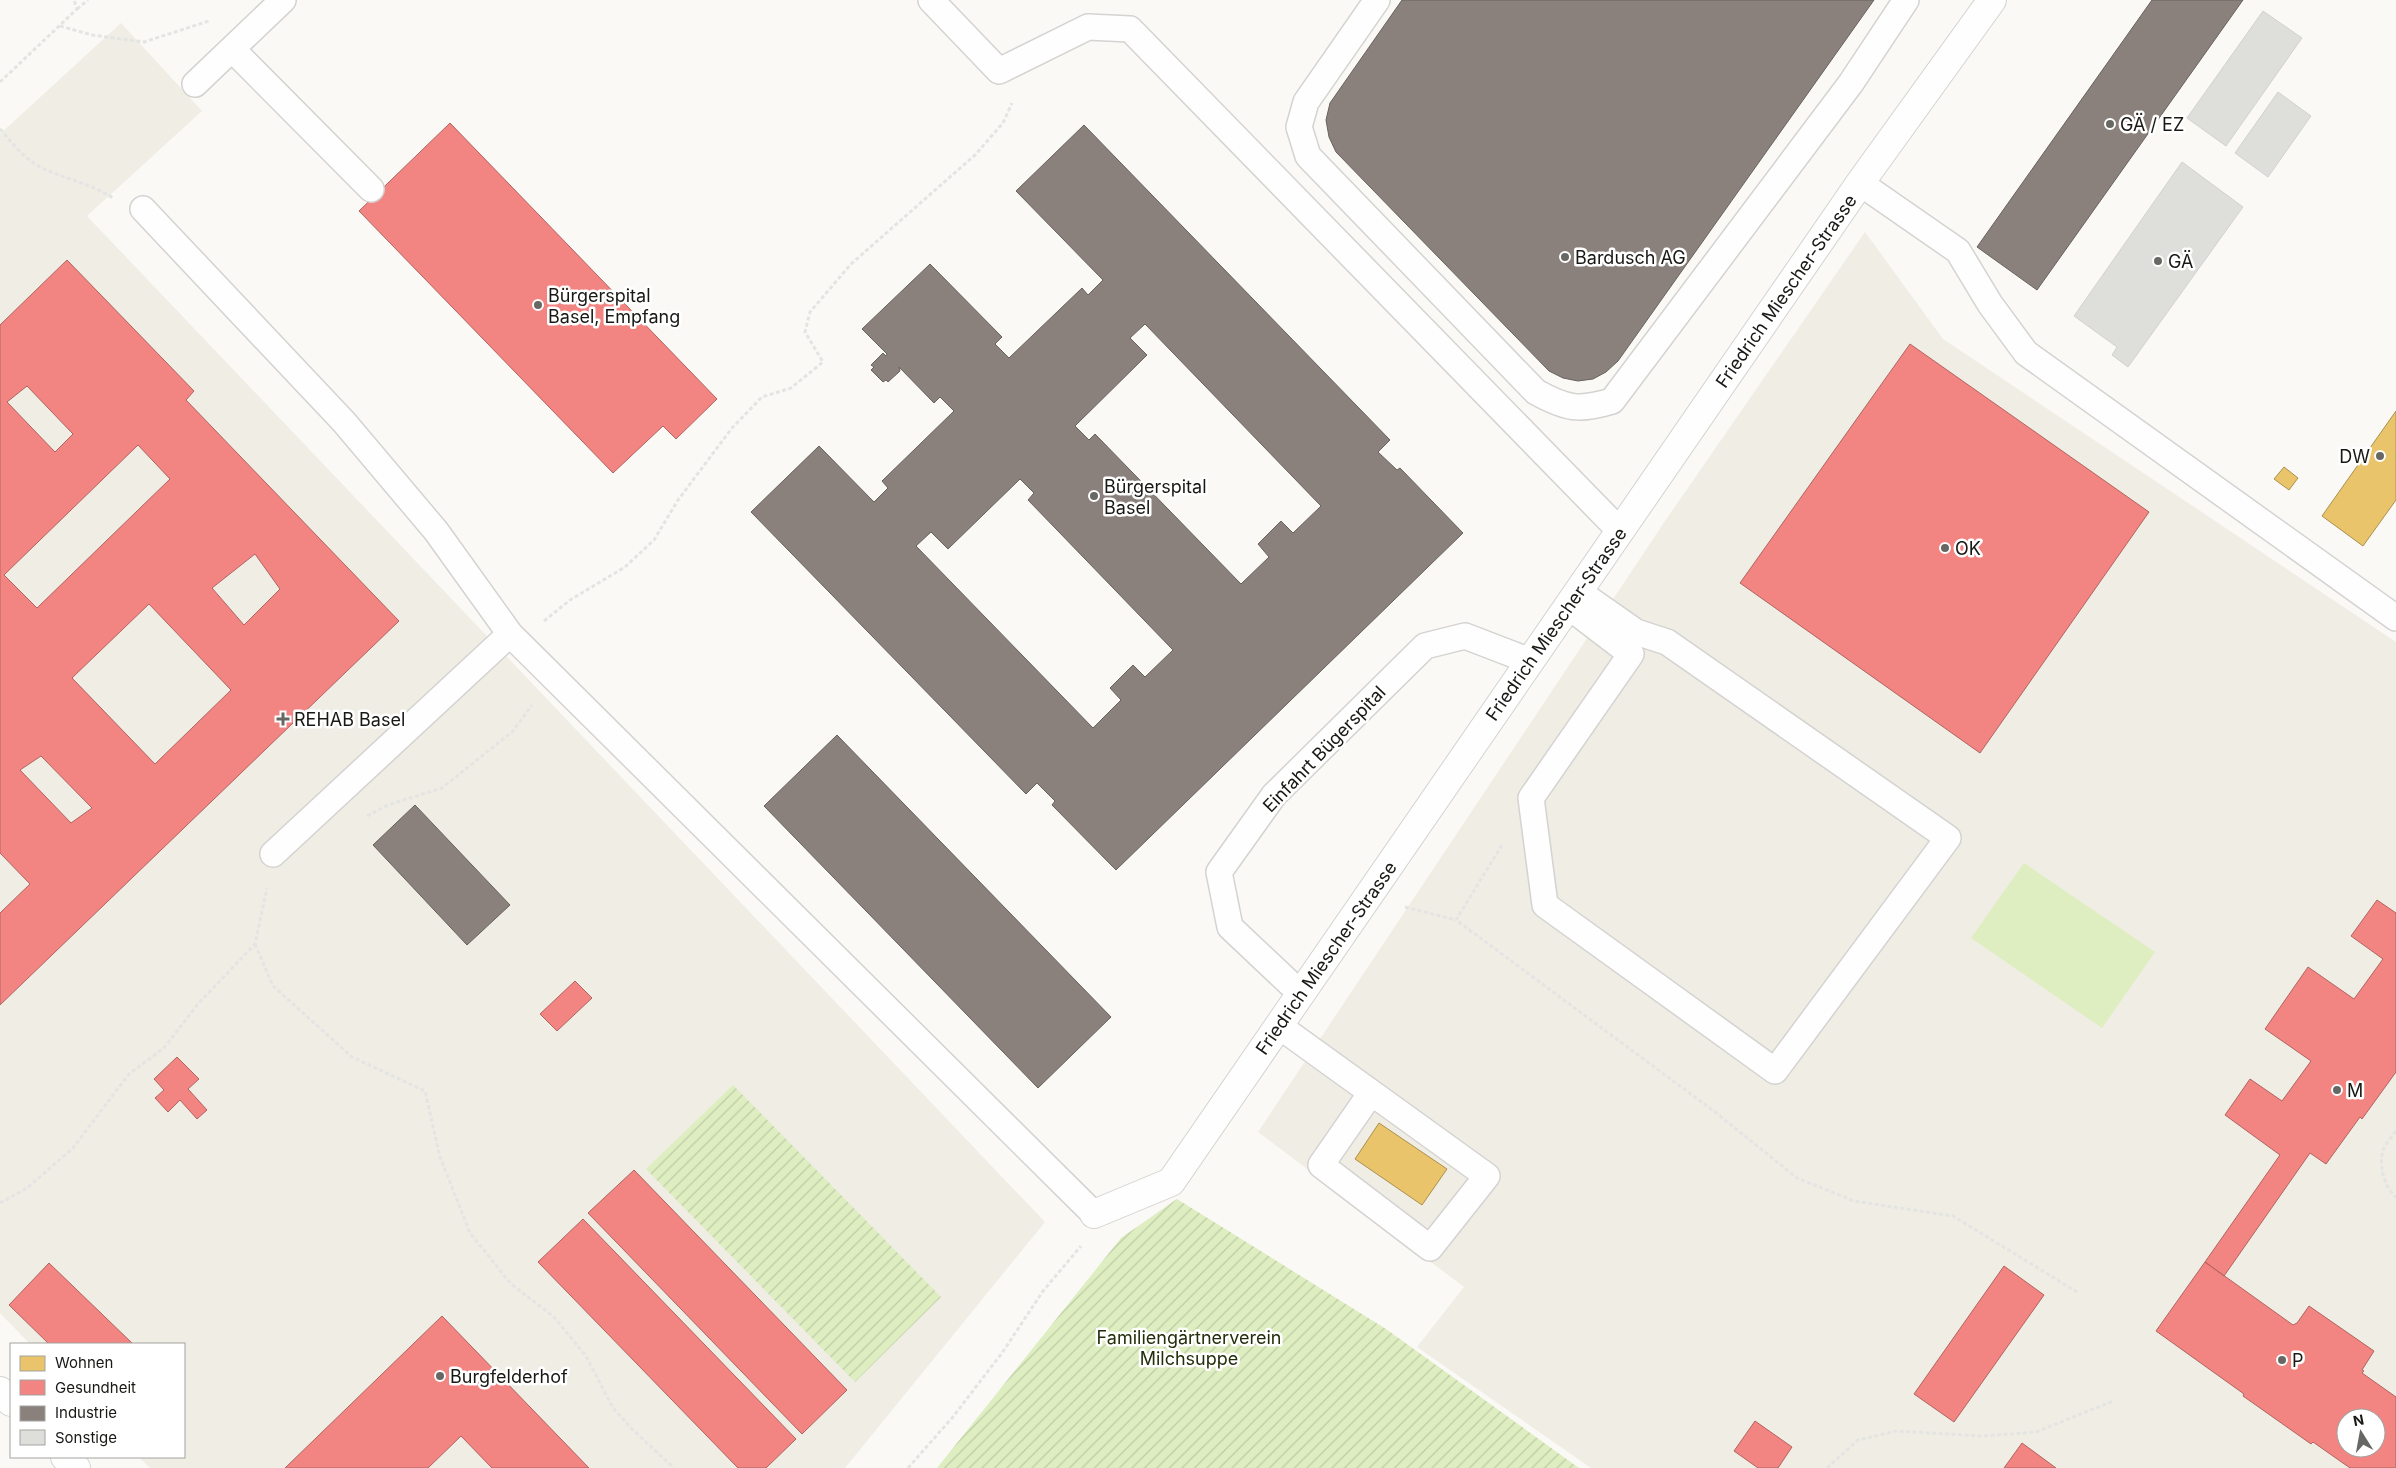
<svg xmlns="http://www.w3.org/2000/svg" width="2396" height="1468" font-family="Inter,sans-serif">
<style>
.built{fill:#efede4;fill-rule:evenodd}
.park{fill:#deeec1}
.garden{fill:url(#garden-furrows)}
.homes{fill:#e9c46a;stroke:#aa9050}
.health{fill:#f28482;stroke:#b16461;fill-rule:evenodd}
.industry{fill:#8a817c;stroke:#68625d;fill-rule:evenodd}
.building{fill:#dededb;stroke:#d2d1cf}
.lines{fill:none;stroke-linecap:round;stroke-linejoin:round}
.lane-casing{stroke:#d4d3d1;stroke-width:28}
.street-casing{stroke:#d4d3d1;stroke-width:30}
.path{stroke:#e4e4e3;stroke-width:3;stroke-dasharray:4 2.5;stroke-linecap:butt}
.lane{stroke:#fefefe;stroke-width:25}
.street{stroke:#fefefe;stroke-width:28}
.poi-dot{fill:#676764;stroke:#fff;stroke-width:2}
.labels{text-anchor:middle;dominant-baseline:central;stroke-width:5;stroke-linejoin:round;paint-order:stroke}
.poi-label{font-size:18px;fill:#181815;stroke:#fff;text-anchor:start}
.street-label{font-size:18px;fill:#181815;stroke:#fff}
.park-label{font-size:18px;fill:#232f0b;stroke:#fff}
</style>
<defs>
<pattern id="garden-furrows" width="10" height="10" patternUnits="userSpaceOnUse" patternTransform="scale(1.25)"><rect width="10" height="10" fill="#deeec1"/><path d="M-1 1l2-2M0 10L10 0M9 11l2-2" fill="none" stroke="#becba5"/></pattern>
</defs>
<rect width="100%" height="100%" fill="#faf9f6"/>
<path class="built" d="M121,23l81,88 -115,105 958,1006 -200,246h-695l-11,-11h45v-113h-154l-30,-31v-1179z
M1865,232l78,107 453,303v826h-805l-174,-121 47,-60 -206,-155 405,-608zM2346,1418h30v30h-30z"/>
<path class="park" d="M2024,863l131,89 -53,76 -131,-90z"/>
<path class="garden" d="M733,1085l208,212 -86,85 -209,-213z
M1177,1199l209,130 193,139h-642l184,-230z"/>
<path class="homes" d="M2396,411v89l-33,46 -41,-30z
M2284,467l14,11 -9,12 -15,-11z
M1379,1123l68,46 -25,36 -67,-46z"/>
<path class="health" d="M450,123l267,276 -41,40 -13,-13 -50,47 -254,-262z
M67,260l127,131 -8,9 213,221 -399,384v-92l30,-29 -30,-31v-528zM27,386l46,48 -18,18 -48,-50zM138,445l32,34 -133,129 -33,-33zM255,554l25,35 -36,36 -32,-37zM149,604l82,86 -76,74 -83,-86zM41,756l51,52 -21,15 -51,-53z
M1910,344l239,168 -169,241 -240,-170z
M2377,900l19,13v159l-34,47 -2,-2 -34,47 -16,-11 -86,123 -19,-14 75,-107 -55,-40 25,-36 32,22 29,-40 -46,-32 43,-62 46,32 29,-40 -32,-23z
M575,981l17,17 -35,33 -17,-17z
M177,1057l22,22 -11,10 19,21 -10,9 -17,-19 -12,12 -13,-14 9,-8 -10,-11z
M634,1170l213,220 -45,44 -214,-221z
M583,1219l213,220 -30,29h-28l-200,-206z
M2205,1262l88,63 4,-2 12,-17 65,45 -12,19 2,1 -2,2 34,24v71h-46l-37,-26 -2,2 -68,-48 1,-2 -88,-63zM2346,1418h30v30h-30z
M49,1263l84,81h-84l-40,-39z
M2004,1266l40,29 -90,127 -40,-28z
M442,1316l147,152h-97l-31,-32 -33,32h-143z
M1755,1421l37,26 -14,21h-20l-24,-17z
M2022,1443l34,25h-52z"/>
<path class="industry" d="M1402,0h472l-256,361 -12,11 -13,7 -15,2 -15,-3 -14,-7 -213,-219 -7,-15 -3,-17 4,-17z
M2152,0h91l-206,290 -60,-43z
M1084,125l306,315 -12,12 19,18 3,-2 63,65 -347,337 -64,-65 3,-4 -18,-18 -11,11 -275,-282 68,-66 55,56 14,-14 -6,-7 72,-70 -14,-14 -6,6 -35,-36 1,4 -12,11 -2,-2 -3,2 -12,-12 3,-3 -3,-2 12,-12 3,3 1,-2 -25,-25 68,-65 72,73 -7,7 14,14 73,-70 6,7 15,-15 -87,-89zM1145,324l176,182 -28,27 -12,-12 -23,23 11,13 -28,27 -146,-150 -6,6 -14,-14 72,-71 -17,-17zM1020,479l14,14 -6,7 145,150 -28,27 -12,-12 -23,23 11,12 -28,28 -177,-182 15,-14 17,17z
M837,735l274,282 -73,71 -274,-282z
M415,805l95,100 -43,40 -94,-100z"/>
<path class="building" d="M2263,11l39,27 -76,108 -39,-28z
M2278,92l33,24 -43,61 -33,-24z
M2182,162l61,45 -115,160 -16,-12 5,-8 -43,-31z"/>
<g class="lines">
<g class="lane-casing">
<path id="lane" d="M931,0l68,71 89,-44 42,2 490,502
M1377,0l-71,102 -7,25 9,29 228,236c31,17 43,19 76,9l239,-318 55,-83
M232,49l139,140
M195,84l88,-84
M1860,183l98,68 32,53 36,49 370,265
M143,209l201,213 92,109 74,103 584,580
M1568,606l63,48 -100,144 14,107 230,166 173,-233 -281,-196 -31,-10 -57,-40
M273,854l237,-220
M1301,994l-71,-67 -11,-55 55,-77 151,-149 40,-10 65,25
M1279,1026l208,150 -57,72 -109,-83 50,-72"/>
</g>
<g class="street-casing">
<path id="street" d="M1094,1214l77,-32 689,-999 132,-183
M0,1391l11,11
M65,1457l11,11"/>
</g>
<path class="path" d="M77,9l11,-9
M60,26l32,9 52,7 65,-21
M0,82l77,-73 -3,-9
M0,129c13,15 26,32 44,40 23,10 47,15 69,29
M544,621l26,-21 55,-33 29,-27 24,-40 54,-72 30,-31 29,-9 32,-26 -18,-30 5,-20 41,-48 124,-109 28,-32 9,-20
M367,816l21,-11 54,-17 70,-56 20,-27
M1502,845l-46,75 259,192 82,66 57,23 99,15 124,76
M1405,907l51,13
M255,944l18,42 79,71 73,34 15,66 30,76 41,51 42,32 33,40 27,52 20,22 41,38
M2396,1131c-4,5 -9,11 -12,17 -6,15 -1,38 12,49
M0,1203l27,-15 46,-40 56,-74 35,-26 34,-44 57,-60 12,-56
M908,1468l44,-50 50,-65 41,-62 38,-45
M1827,1468l31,-28 38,-9 86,5 54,-4 77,-31"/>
<use href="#lane" class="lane"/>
<use href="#street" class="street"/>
</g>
<g class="poi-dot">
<circle cx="2110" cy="124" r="5"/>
<circle cx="1565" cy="257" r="5"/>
<circle cx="2158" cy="261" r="5"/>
<circle cx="538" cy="305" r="5"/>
<circle cx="2380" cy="456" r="5"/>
<circle cx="1094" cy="496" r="5"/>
<circle cx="1945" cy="548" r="5"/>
<path d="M280.5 711.5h5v5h5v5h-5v5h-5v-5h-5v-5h5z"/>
<circle cx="2337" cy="1090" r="5"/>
<circle cx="2282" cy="1360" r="5"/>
<circle cx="440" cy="1376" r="5"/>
</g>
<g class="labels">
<g class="poi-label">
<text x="2120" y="124">GÄ / EZ</text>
<text x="1575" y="257">Bardusch AG</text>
<text x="2168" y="261">GÄ</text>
<text x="548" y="295">Bürgerspital<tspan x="548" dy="21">Basel, Empfang</tspan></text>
<text x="2370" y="456" text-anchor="end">DW</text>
<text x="1104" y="486">Bürgerspital<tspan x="1104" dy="21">Basel</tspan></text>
<text x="1955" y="548">OK</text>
<text x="294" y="719">REHAB Basel</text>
<text x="2347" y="1090">M</text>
<text x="2292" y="1360">P</text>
<text x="450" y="1376">Burgfelderhof</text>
</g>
<g class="street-label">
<text transform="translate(1786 291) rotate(-55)">Friedrich Miescher-Strasse</text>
<text transform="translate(1556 624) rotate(-55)">Friedrich Miescher-Strasse</text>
<text transform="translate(1324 749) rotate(-46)">Einfahrt Bügerspital</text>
<text transform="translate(1326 958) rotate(-55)">Friedrich Miescher-Strasse</text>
</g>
<g class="park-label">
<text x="1189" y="1337">Familiengärtnerverein<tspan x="1189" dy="21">Milchsuppe</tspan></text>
</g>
</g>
<rect x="10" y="1343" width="175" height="115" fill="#ffffff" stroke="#a3a3a1"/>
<rect x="20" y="1356" width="25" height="15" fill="#e9c46a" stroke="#a3a3a1"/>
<text x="55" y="1368" font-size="15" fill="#181815">Wohnen</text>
<rect x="20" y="1380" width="25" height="15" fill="#f28482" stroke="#a3a3a1"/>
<text x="55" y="1393" font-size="15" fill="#181815">Gesundheit</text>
<rect x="20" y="1406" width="25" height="15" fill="#8a817c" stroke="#a3a3a1"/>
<text x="55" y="1418" font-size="15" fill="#181815">Industrie</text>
<rect x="20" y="1430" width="25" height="15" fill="#dededb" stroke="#a3a3a1"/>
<text x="55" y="1443" font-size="15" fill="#181815">Sonstige</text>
<g transform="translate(2361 1433) rotate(349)"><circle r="24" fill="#ffffff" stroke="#a3a3a1"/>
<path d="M0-4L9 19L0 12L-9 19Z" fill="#676764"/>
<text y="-8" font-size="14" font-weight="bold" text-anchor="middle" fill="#181815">N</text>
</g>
</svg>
